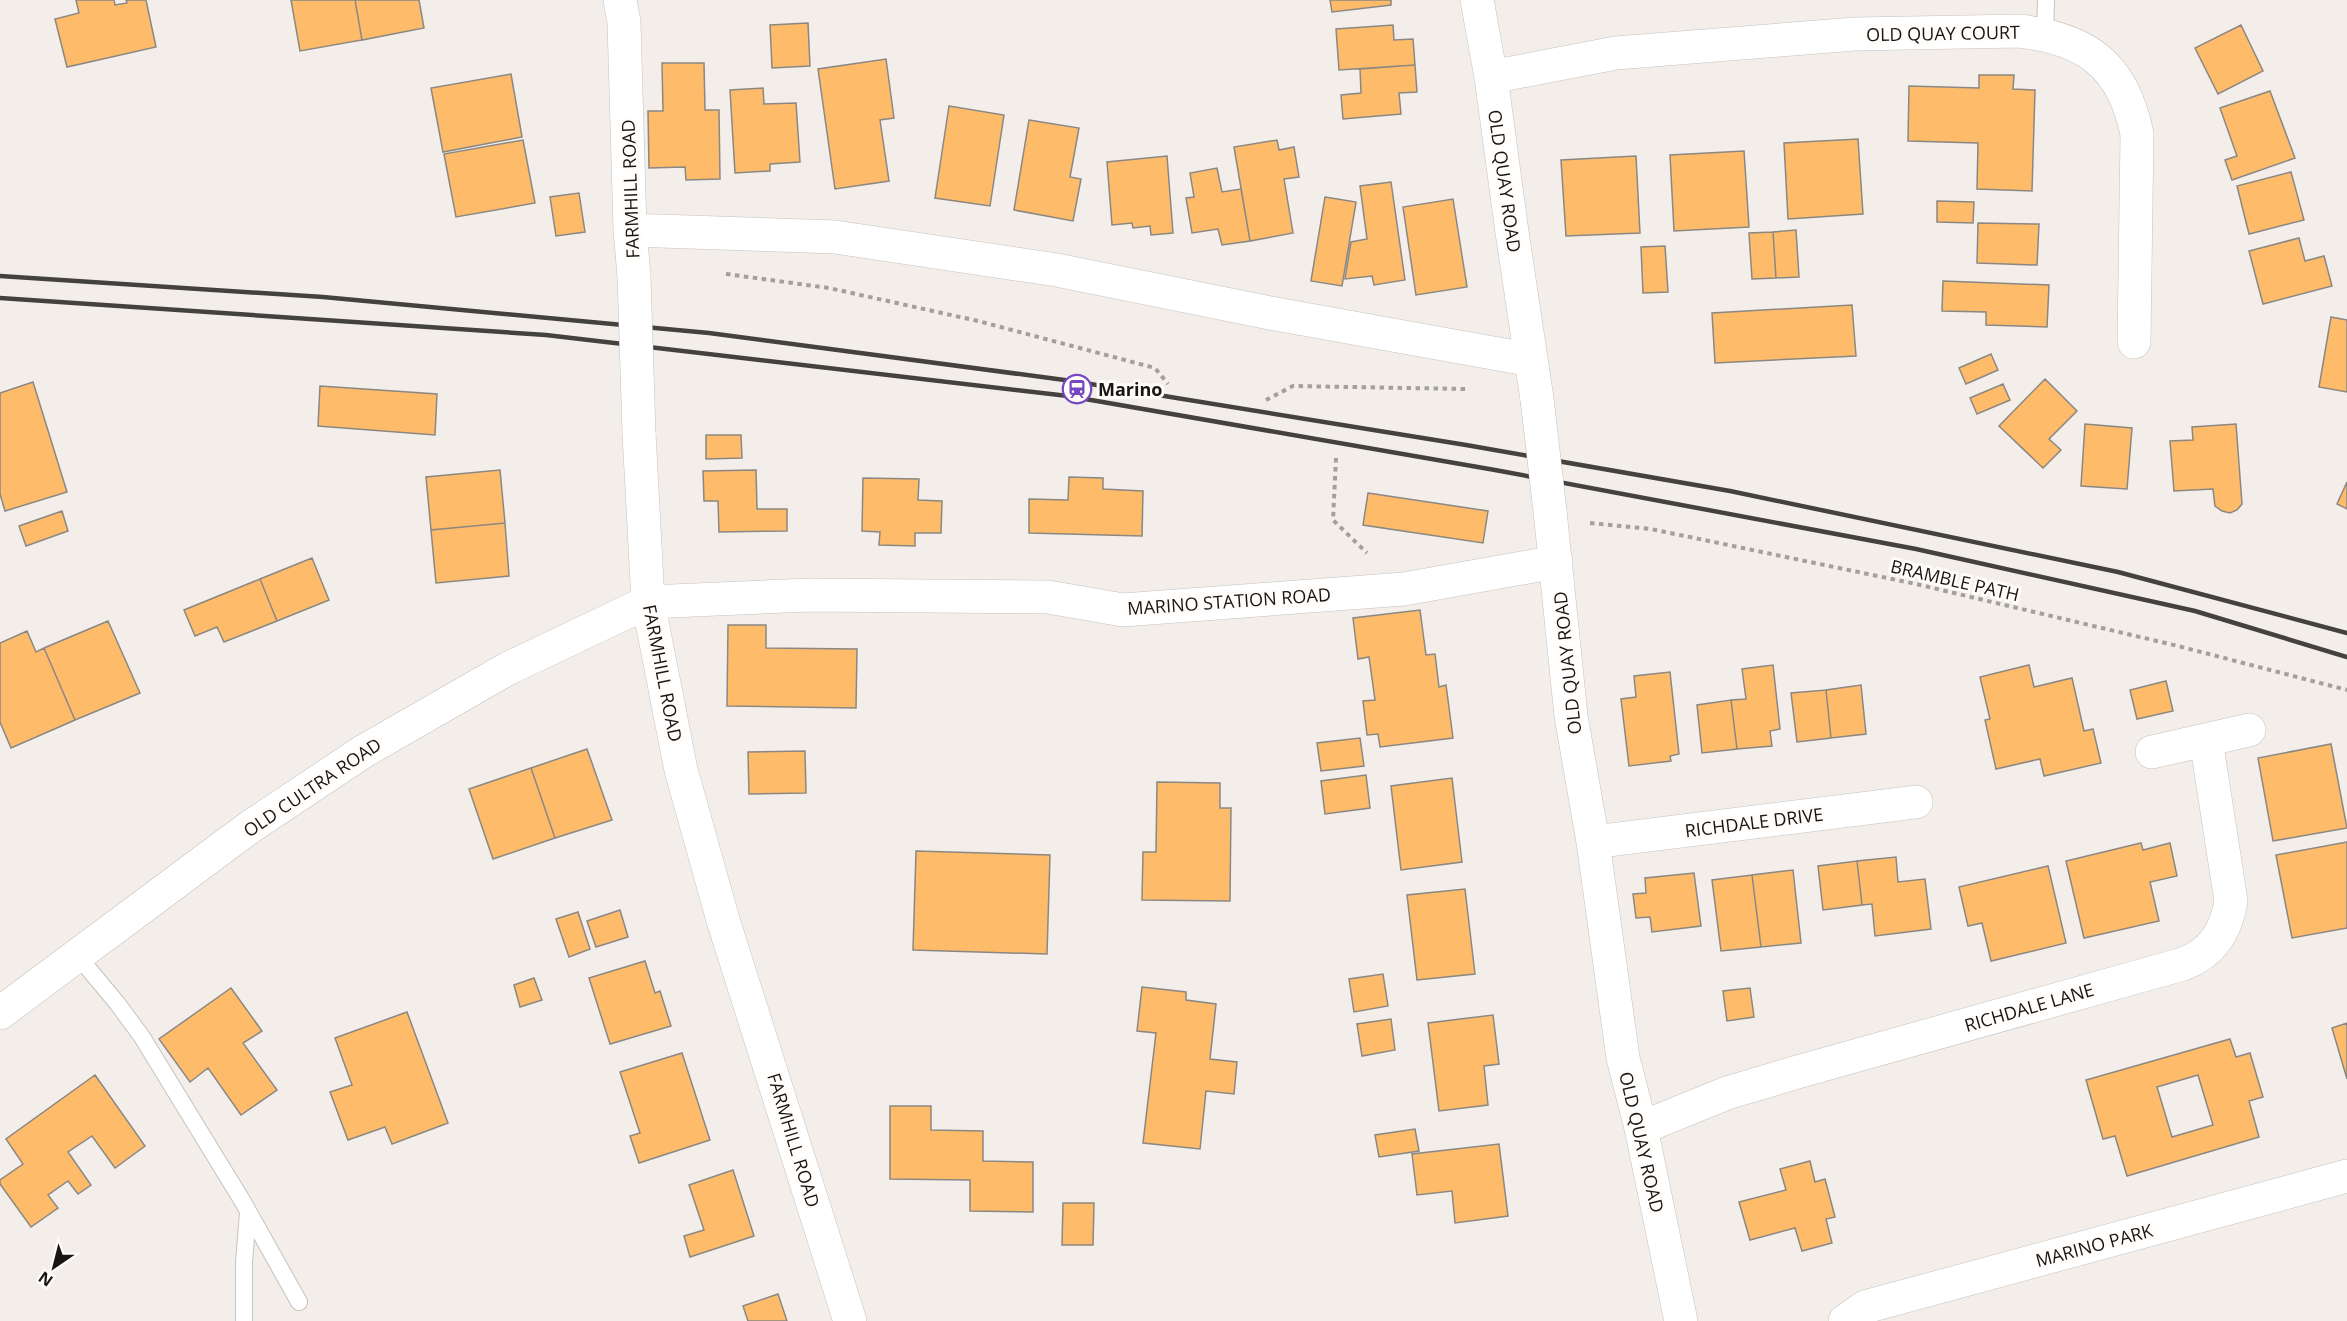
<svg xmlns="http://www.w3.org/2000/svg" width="2347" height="1321" font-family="'Open Sans',sans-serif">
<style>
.building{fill:#febc6b;stroke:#8b8783;stroke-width:1.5;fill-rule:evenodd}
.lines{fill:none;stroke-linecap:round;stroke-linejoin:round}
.service-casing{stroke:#c6c2bd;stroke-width:18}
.minor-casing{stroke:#c6c2bd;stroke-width:34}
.path{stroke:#a39f9b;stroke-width:4;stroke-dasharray:4.5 4.5;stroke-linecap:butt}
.service{stroke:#fff;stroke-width:16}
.minor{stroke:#fff;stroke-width:33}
.rail{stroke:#44423f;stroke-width:4.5}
.minor-bridge-casing{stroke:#c6c2bd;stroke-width:34;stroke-linecap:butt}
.minor-bridge{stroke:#fff;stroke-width:33}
.labels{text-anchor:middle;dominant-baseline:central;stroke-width:6;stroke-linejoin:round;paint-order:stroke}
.street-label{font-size:18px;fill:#181614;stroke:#fffcf9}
.poi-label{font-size:18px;font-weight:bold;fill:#181614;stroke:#fffcf9;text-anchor:start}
</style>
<rect width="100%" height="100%" fill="#f3eee9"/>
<path class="building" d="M76,0h38l1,5 12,-2 -1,-3h20l10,47 -89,20 -12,-48 24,-6z
M291,0h64l7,40 -62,11z
M355,0h64l5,28 -62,12z
M1330,0h61v5l-59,7z
M808,23l2,43 -38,2 -2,-43z
M1393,25l1,15 19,-1 2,26 -76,5 -3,-41z
M2241,25l22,46 -45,23 -23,-46z
M886,59l8,59 -14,2 9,61 -54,8 -17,-120z
M662,63h42l1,47h14l1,69 -34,1 -1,-13 -36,1 -1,-57h15z
M1415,65l2,27 -18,1 2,21 -58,5 -2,-24 20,-2 -1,-24z
M511,74l11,63 -79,15 -12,-64z
M1979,75h35l-1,14 22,1 -3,101 -55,-2 1,-46 -70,-2 1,-55 70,2z
M763,88l1,16 32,-1 4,59 -30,2v7l-35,2 -5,-83z
M2270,91l25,67 -63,22 -7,-20 12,-4 -17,-48z
M949,106l55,9 -14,91 -55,-8z
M1029,120l50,8 -9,49 11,2 -8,42 -59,-11z
M1858,139l5,75 -75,5 -4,-76z
M523,140l12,63 -79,14 -12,-63z
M1277,140l2,10 15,-3 5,30 -15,2 9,54 -43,8 -16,-94z
M1744,151l5,76 -75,4 -4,-76z
M1167,156l6,77 -22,2 -1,-9 -17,2 -1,-5 -20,2 -5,-63z
M1636,156l4,77 -74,3 -5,-76z
M1217,168l5,24 19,-3 9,52 -28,4 -4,-16 -26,4 -6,-35 8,-1 -4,-24z
M2291,172l13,48 -55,14 -12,-48z
M1391,182l14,98 -31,5 -2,-9 -27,3 6,-37 16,-3 -7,-53z
M579,193l6,39 -29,4 -6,-39z
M1325,197l31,5 -14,84 -31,-5z
M1453,199l14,88 -51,8 -13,-88z
M1937,201l37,1 -1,21 -36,-1z
M1978,223l61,1 -2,41 -60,-2z
M1796,230l3,47 -23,1 -3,-46z
M1773,232l3,46 -24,1 -3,-46z
M2299,238l6,23 19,-5 8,30 -69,18 -14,-53z
M1665,246l3,46 -25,1 -2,-46z
M1943,281l106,4 -2,42 -61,-2v-13l-44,-1z
M1852,305l4,51 -141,7 -3,-50z
M2331,317l16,3v72l-28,-5z
M1991,354l7,16 -32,14 -7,-16z
M2045,379l32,32 -28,28 12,11 -18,18 -44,-42z
M33,382l34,110 -62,19 -5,-17v-101z
M2003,384l7,16 -33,14 -7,-16z
M320,386l117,8 -2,41 -117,-9z
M2085,424l47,4 -5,61 -46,-3z
M2236,424l6,80 -5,6 -7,3 -8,-2 -7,-5 -2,-17 -39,2 -4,-50 23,-1 -1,-13z
M706,435h35l1,23 -36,1z
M500,470l5,53 -74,7 -5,-53z
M756,470l1,39h30v22l-68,1 -1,-31h-14l-1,-30z
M1069,477l34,1v11l40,2 -1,45 -113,-3v-34l39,1z
M863,478l56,1 -1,21 24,1 -1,32h-26v13l-36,-1 1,-13 -18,-1z
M2347,482v27l-10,-5z
M1368,493l120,18 -5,32 -120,-18z
M62,511l6,20 -42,15 -7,-20z
M505,523l4,53 -73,7 -5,-53z
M312,558l17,42 -52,21 -17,-42z
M260,579l17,42 -53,21 -7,-15 -22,9 -11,-26z
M1420,610l6,45 9,-1 4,33 7,-2 7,53 -73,9 -2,-13 -11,1 -4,-34 12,-1 -6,-43 -11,2 -5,-41z
M108,621l32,72 -65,27 -31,-72z
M728,625h38v23l91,1 -1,59 -129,-2z
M27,631l9,21 8,-4 31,72 -64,28 -11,-26v-79z
M1773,665l7,64 -10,2 2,15 -35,3 -6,-49 15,-1 -4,-30z
M2029,665l5,22 38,-9 12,53 9,-2 8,34 -57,13 -4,-17 -44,10 -11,-49 5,-1 -10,-42z
M1670,672l9,82 -9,2 1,5 -42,5 -8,-67 15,-2 -2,-21z
M2166,681l7,30 -36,8 -7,-29z
M1861,685l5,49 -35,4 -5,-48z
M1826,690l5,48 -34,4 -6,-49z
M1731,700l6,49 -35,4 -5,-48z
M1360,738l4,28 -43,5 -4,-28z
M2331,744l16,84 -74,13 -15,-83z
M587,749l25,71 -57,18 -24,-70z
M805,751l1,42 -57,1 -1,-42z
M531,768l24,70 -62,21 -24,-70z
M1366,775l4,33 -45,6 -4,-33z
M1452,778l10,84 -61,8 -10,-84z
M1157,782l63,1v25h11l-1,93 -88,-1 1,-48h13z
M2347,842v86l-55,10 -16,-83z
M2141,843l2,7 27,-7 7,33 -27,6 9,39 -75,17 -18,-77z
M916,851l134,4 -3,99 -134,-4z
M1896,857l2,25 27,-3 6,50 -56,7 -3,-32 -10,1 -5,-44z
M1857,861l5,44 -39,5 -5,-44z
M2048,866l18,77 -75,18 -9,-38 -14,3 -9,-39z
M1793,870l8,73 -40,4 -9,-72z
M1694,873l7,53 -49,6 -2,-15 -14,1 -3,-24 13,-1 -1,-15z
M1752,875l9,72 -40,4 -9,-71z
M1465,889l10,85 -58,6 -10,-85z
M620,910l8,27 -32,10 -9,-26z
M578,912l12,37 -21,8 -13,-38z
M645,961l10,32 5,-2 11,35 -61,18 -21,-66z
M1383,974l5,32 -34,6 -5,-33z
M534,978l8,22 -22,7 -6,-22z
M1142,987l44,5v8l30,4 -6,55 27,3 -3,32 -28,-3 -6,58 -57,-6 13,-110 -19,-2z
M231,988l31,43 -19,12 34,47 -36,25 -33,-47 -18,14 -31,-43z
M1750,988l4,29 -27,4 -4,-30z
M407,1012l41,111 -56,21 -7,-17 -37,13 -18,-48 22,-7 -17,-47z
M1493,1015l6,49 -15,2 4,39 -49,6 -11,-88z
M1391,1019l4,31 -33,6 -5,-32z
M2347,1023v56l-15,-51z
M2230,1039l6,18 14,-4 13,44 -14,4 10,36 -132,39 -12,-40 -12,3 -17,-59zM2198,1075l15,50 -41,12 -15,-50z
M682,1053l28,87 -71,23 -9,-27 10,-3 -20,-61z
M95,1075l50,71 -30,22 -23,-32 -24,16 23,33 -13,9 -10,-13 -20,14 10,13 -27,19 -31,-43v-4l23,-16 -17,-25z
M890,1106h41v24l52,1v30l50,1v50l-63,-1v-31l-80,-1z
M1415,1129l4,22 -40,6 -4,-22z
M1499,1144l9,72 -53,7 -3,-32 -35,4 -5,-41z
M1810,1161l5,21 10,-3 10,38 -9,2 6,24 -30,8 -7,-23 -45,12 -11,-38 47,-12 -6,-21z
M733,1170l21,66 -64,21 -6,-21 20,-6 -15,-45z
M1063,1203h31l-1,42h-31z
M778,1294l9,27h-39l-5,-15z"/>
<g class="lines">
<g class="service-casing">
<path id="service" d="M2045,34l1,-34
M77,955l40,48 25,34 101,165 56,100
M244,1321v-59l4,-50"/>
</g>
<g class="minor-casing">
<path id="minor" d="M620,0l4,22 6,208 4,46
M1477,0l14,77 21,155 25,167
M1491,77l125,-24 239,-19 164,-3c68,8 104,34 118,103l-3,208
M630,230l205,7 222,33 213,43 261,47
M639,433l9,169 33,168 42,150 127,401
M1550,511l21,205 22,126 30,216 18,70 40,193
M2152,752l97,-22
M1593,842l323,-40
M0,1013l250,-186 114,-76 143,-82 141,-67 162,-7 238,2 75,13 281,-21 152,-27
M1641,1128l86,-35 74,-22 382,-107c30,-11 43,-33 48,-63l-25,-161
M1845,1321l20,-14 482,-131"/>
</g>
<path class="path" d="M726,274l103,14 149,33 177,47 13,16
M1266,400l27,-14 173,3
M1336,458l-3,62 34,33
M1590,523l61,6 265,55 262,62 169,44"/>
<use href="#service" class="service"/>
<use href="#minor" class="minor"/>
<path class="rail" d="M0,276l323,21 386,36 363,48 394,64 264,46 388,81 229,61
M0,298l546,37 522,61 427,74 421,79 279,62 152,46"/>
<g class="minor-bridge-casing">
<path id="minor-bridge" d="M634,276l5,157
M1537,399l13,112"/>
</g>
<use href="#minor-bridge" class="minor-bridge"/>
</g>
<defs>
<g id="station-ring" transform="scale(1.5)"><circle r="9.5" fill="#fffcf9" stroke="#7548c1" stroke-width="1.5"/><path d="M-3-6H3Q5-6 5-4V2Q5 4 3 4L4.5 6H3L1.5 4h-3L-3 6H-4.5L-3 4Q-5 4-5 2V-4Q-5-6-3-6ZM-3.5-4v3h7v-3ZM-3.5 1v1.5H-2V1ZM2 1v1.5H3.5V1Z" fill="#7548c1"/></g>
</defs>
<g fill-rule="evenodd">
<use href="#station-ring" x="1077" y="389"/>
</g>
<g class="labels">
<g class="street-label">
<text transform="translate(1943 33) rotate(-1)">OLD QUAY COURT</text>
<text transform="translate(1505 181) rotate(82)">OLD QUAY ROAD</text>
<text transform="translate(630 189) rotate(-92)">FARMHILL ROAD</text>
<text transform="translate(1955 580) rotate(13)">BRAMBLE PATH</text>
<text transform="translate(1229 601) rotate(-4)">MARINO STATION ROAD</text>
<text transform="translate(1567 663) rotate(-96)">OLD QUAY ROAD</text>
<text transform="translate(663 673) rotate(79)">FARMHILL ROAD</text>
<text transform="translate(312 787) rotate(-34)">OLD CULTRA ROAD</text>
<text transform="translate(1754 822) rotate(-7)">RICHDALE DRIVE</text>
<text transform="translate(2029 1007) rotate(-16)">RICHDALE LANE</text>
<text transform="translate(794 1140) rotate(73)">FARMHILL ROAD</text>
<text transform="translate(1642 1142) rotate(77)">OLD QUAY ROAD</text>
<text transform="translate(2094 1245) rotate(-15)">MARINO PARK</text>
</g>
<g class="poi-label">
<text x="1098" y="389">Marino</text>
</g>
</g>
<g transform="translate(54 1267) rotate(215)" stroke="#fffcf9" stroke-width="4.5" paint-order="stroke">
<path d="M0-4.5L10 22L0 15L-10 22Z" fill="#181614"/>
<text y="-9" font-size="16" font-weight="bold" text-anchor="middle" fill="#181614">N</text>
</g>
</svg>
